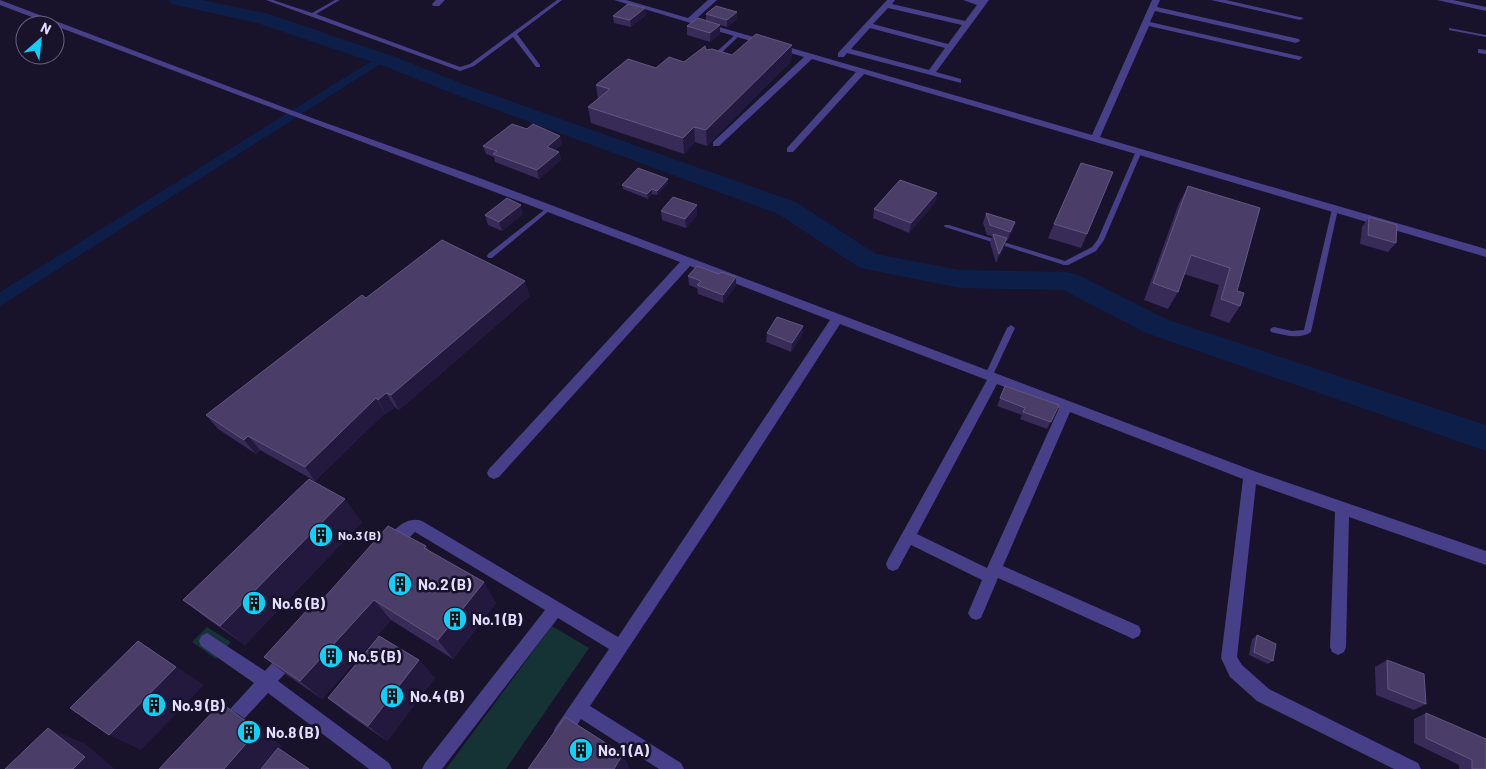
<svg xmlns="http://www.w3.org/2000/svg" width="1486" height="769" font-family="Barlow,sans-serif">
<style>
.green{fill:#153334}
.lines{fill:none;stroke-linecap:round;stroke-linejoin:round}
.canal{fill:#0d1e49;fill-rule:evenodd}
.river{fill:#0d1e49;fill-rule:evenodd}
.service{fill:#473f88;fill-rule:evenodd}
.minor{fill:#473f88;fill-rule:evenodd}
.wall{fill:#382b58}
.shaded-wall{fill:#23193e}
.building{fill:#4a3e69;stroke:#625781}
.labels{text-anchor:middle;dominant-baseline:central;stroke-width:5;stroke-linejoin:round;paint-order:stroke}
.poi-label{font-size:12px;font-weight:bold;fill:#e3ddfe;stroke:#18122b;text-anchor:start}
.near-poi-label{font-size:15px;font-weight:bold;fill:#e3ddfe;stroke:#18122b;text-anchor:start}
</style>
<rect width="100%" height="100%" fill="#18122b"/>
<path class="green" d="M552,626l37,22 -83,121h-60z
M207,627l24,15 -15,17 -24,-17z"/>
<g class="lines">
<path class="canal" d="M381,55l4,2v4l-385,245v-14z"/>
<path class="river" d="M168,0h35l66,14 129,44 70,28 328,116 80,52 84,16 107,2 9,2 90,45 320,106v26l-340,-118 -83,-43 -103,-2 -100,-20 -82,-54 -324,-120 -70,-28 -127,-43 -86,-19z"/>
<path class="service" d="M266,0h7l39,13 23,-13h5l-24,14 144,53 10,-3 87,-64h5l-45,34 23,31v2h-4l-23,-30 -39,29 -14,5z
M1449,28l37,7v2l-37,-7z
M736,34l4,1 -24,23h-4v-2z
M1139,149l3,2 -38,89 -8,11 -28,14h-4l-119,-38 -1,-1 1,-1h4l116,36 27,-14 6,-8 38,-88z
M548,207l3,2 -1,1 -58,48h-4l-1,-2 1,-2z
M1335,207l3,2 -27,123c-11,8 -27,3 -40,0l-1,-2 1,-2 3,-1 18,4 12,-1 28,-121z
M1011,325l4,3 -23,49 -1,2h-6l-1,-2 23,-49z"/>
<path class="minor" d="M0,0l312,118 162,58 780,295 232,80v14l-137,-48 -3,130 -2,5 -6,3 -6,-3 -2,-5 5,-135 -79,-28 -19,173 5,8 27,24 149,74 3,6h-27l-137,-68 -27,-24 -9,-19 22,-179 -173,-67 -67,154 136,60 2,5 -2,5 -6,3 -6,-3 -129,-58 -17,40 -5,2 -5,-2 -3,-5 14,-33 -71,-35 -13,24 -5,2 -5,-2 -2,-5 2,-5 99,-179 -147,-56 -118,183 -132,199 91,57 3,6h-25l-78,-50 -14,21 -6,2 -6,-2 -2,-6 2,-6 54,-79 -51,-31 -116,151h-20l3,-6 120,-153 -130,-78 -19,18 -5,2 -5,-2 -2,-5c6,-13 22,-30 38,-24l196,116 212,-317 -140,-54 -191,211 -5,2 -5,-2 -2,-4 2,-4 191,-207 -680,-257zM997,384l62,24 -72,160 -70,-34z
M436,0h9l-6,6h-6l-1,-2z
M614,0h12l62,18 20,-18h9l-22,20 397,115 60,-135h8l-3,7 142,32 1,2 -4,2 -141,-32 -5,11 153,35 -4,3 -150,-34 -49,111 386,112v8l-622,-183 -71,78h-6v-4l69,-76 -44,-13 -93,87h-6v-4l91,-85z
M887,0h8l-3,4 73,17 12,-16 -14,-5h26l-53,72 25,7v4l-114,-30 -3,4h-6v-4zM888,8l74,17 -14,19 -75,-20zM870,28l75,20 -16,22 -78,-21z
M1211,0h15l78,18 -4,2z
M1437,0h16l33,7v4z
M1478,49l8,1v4l-8,-1z
M207,633l58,38 19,-21 6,-2 6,2 2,6 -2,6 -18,19 111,82 3,6h-23l-101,-76 -36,39 -6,2 -6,-2 -2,-6 2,-6 34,-37 -53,-37 -2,-5 2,-5z"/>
</g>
<path class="wall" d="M645,8l1,7 -15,12 -17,-4 -1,-7z
M706,14l31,5 -10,8 -7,-2v9l-10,8 -23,-7v-9l19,-5z
M792,45l-1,16 -84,85 -12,-4 -11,12 -93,-31 -3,-16 10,-8 -2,-14 60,-17 28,-6 22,-12 26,5z
M527,129l33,7 2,8 -7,6 4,2 2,8 -22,19 -44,-17 -1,-5 -8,-3 -3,-8z
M668,183l-11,12 -5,-1 -4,5 -25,-10 -1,-4z
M1188,186l72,22 -23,83 3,15 -11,17 -19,-7 9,-31 -35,-11 -6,18 -10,17 -24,-9 35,-97z
M937,193l-2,10 -26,30 -36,-15 1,-9z
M661,211l36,4 -11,13 -24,-8z
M986,213l29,9 -3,10 -5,9h-1l-2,7 -8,15 -6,-20 2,-7 -5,-1 -4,-12z
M523,214l-21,17 -14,-6 -3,-10z
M1369,217l27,26 -8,9 -28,-8 2,-17z
M1054,224l33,10 -6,14 -33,-10z
M688,276l48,10 -13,17 -25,-9 -1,-6 -8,-3z
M530,296l-131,114 -4,-3 -9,7 -1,-1 -70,68 -55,-31 -4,4 -38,-25 -12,-14 160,-117z
M803,326l-1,9 -11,17 -25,-10 1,-9z
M1005,386l54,19 -12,24 -27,-10 2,-4 -25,-9z
M362,522l-117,123 -36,-25 -26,-20z
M426,546l3,5 67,52 -43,56 -62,-39 -69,79 -35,-24 -23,-18 60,-59z
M1257,635l16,26 -5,3 -19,-9 3,-16z
M419,660l16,18 -48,63 -38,-26 -21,-17z
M1387,660l39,44 -12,6 -38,-15 -1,-28z
M1426,713l60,56h-27v-4l-45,-22v-24z"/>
<path class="shaded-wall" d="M645,8l1,7 -15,12 -1,-7z
M737,12v7l-10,8v-7z
M720,25v9l-10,8v-9z
M792,45l-1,16 -84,85 -1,-16z
M694,127l1,15 -11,12 -1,-16z
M560,136l2,8 -13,11 -2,-8z
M559,152l2,8 -22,19 -2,-9z
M668,179v4l-11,12v-4z
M652,189v5l-4,5 -1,-5z
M937,193l-2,10 -26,30 2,-10z
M521,205l2,9 -21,17 -3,-9z
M697,205v10l-11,13 -1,-9z
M1015,222l-3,10 -5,9 3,-9z
M1007,238l-3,10 -8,15 3,-9z
M736,277v9l-13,17v-8z
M525,281l5,15 -131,114 -8,-15z
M803,326l-1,9 -11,17 1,-9z
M386,393l9,14 -9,7 -8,-14z
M376,398l9,15 -70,68 -10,-14z
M248,436l12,14 -4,4 -12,-14z
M345,499l17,23 -117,123 -25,-19z
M484,582l12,21 -43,56 -15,-19z
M374,600l17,20 -69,79 -22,-18z
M138,641l66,44 -63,65 -32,-15z
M419,660l16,18 -48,63 -19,-15z
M221,703l26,17 35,26 -3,3 32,20h-87z
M48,728l36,15 31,26h-42z
M623,754l7,15h-16z"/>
<path class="building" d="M628,4l17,4 -15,12 -17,-4z
M716,6l21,6 -10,8 -21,-6z
M698,18l22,7 -10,8 -23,-7z
M756,34l36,11 -86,85 -12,-3 -11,11 -95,-31 22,-18 -14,-4 32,-26 28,9 13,-11 15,5 21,-16 1,4 6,-1 20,6z
M512,124l15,5 6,-5 27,12 -13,11 12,5 -22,18 -44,-16 4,-3 -14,-5z
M1081,163l32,9 -26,62 -33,-10z
M638,168l30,11 -11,12 -5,-2 -5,5 -25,-9z
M900,180l37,13 -26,30 -37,-14z
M1188,186l72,22 -23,83 7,2 -4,13 -19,-7 9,-31 -39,-13 -13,37 -25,-9z
M673,197l24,8 -12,14 -24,-8z
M507,198l14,7 -22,17 -14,-7z
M986,213l29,9 -5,10 -20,-7z
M1369,217l28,8 -1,18 -28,-8z
M993,234l14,4 -8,16z
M442,240l83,41 -134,114 -5,-2 -8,7 -2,-2 -71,69 -57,-31 -4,4 -38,-25 156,-120 4,3z
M697,266l22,8 2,-2 15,5 -13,18 -26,-10 4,-4 -13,-5z
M777,317l26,9 -11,17 -25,-10z
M1005,386l54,19 -8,17 -28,-10 2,-4 -25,-10z
M309,479l36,20 -125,127 -37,-26z
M388,526l38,20 -2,2 60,34 -46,58 -64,-40 -74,81 -36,-24 56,-61 4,2z
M1257,635l19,9 -3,17 -19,-9z
M379,636l40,24 -51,66 -40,-28z
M138,641l38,26 -67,68 -39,-27z
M1387,660l37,14 2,30 -38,-15z
M221,703l37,27 -34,39h-65z
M1426,713l60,26v30h-14v-9l-46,-22z
M565,717l58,37 -9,15h-86z
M48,728l37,29 -12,12h-68z
M278,748l31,21h-48z"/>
<defs>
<g id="building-disc" transform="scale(1.25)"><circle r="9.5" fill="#0fd0f8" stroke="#18122b"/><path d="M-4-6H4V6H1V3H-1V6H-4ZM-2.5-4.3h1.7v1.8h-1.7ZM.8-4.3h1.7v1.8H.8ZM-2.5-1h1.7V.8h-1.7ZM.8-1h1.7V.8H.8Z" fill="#111"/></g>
</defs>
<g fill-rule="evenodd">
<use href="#building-disc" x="321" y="535"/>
<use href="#building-disc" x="400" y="584"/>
<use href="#building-disc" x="254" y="603"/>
<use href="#building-disc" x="455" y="619"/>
<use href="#building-disc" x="331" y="656"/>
<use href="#building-disc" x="392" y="696"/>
<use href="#building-disc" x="154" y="705"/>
<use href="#building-disc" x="249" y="732"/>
<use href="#building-disc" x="581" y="750"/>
</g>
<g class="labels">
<g class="poi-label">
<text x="338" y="535">No.3 (B)</text>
</g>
<g class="near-poi-label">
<text x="418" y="584">No.2 (B)</text>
<text x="272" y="603">No.6 (B)</text>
<text x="472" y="619">No.1 (B)</text>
<text x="348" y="656">No.5 (B)</text>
<text x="410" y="696">No.4 (B)</text>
<text x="172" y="705">No.9 (B)</text>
<text x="266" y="732">No.8 (B)</text>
<text x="598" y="750">No.1 (A)</text>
</g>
</g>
<g transform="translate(40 40) rotate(27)"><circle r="24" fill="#18122b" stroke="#69637f"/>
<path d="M0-4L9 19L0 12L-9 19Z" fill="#0fd0f8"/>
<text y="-8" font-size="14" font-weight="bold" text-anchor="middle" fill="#e3ddfe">N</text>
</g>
</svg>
